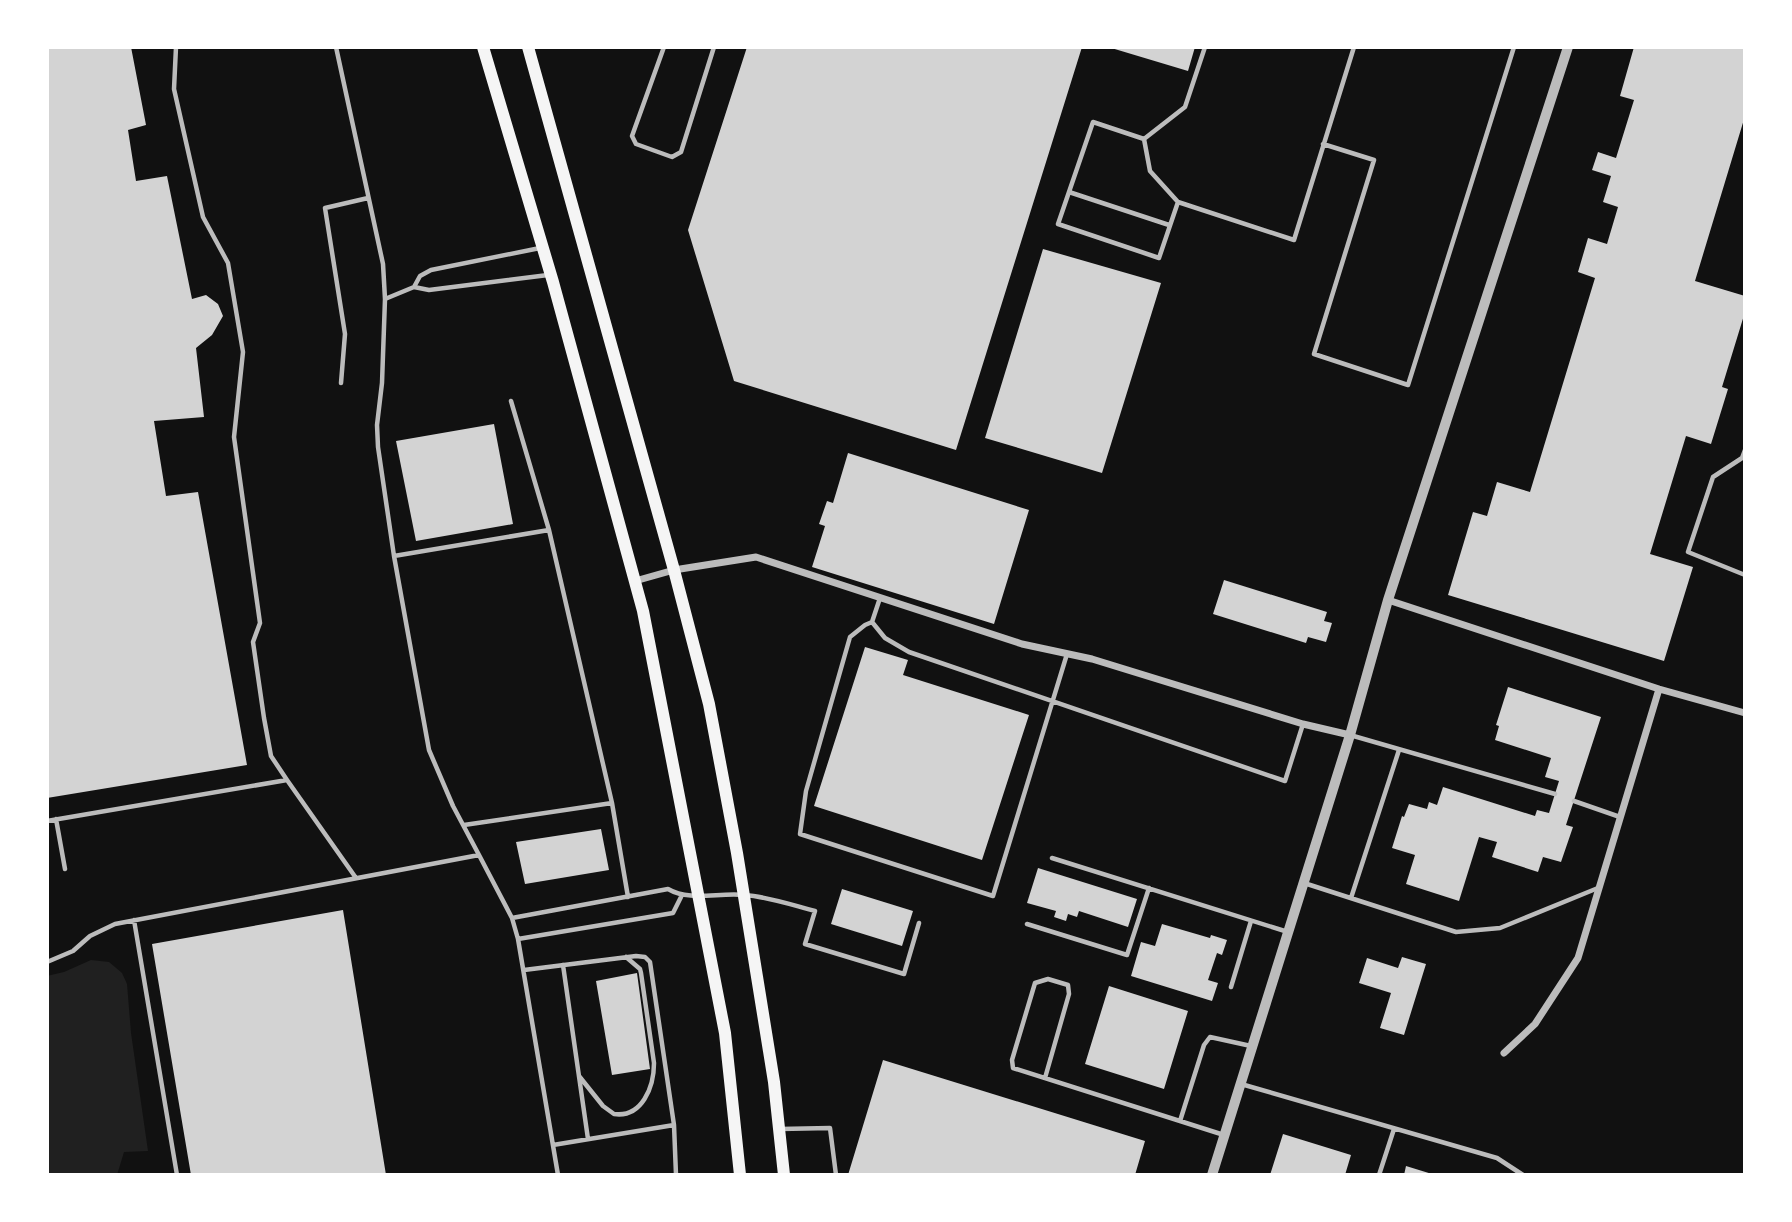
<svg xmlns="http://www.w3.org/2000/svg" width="1792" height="1222" font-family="'Work Sans',sans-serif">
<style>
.green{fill:#202020}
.building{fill:#d3d3d3}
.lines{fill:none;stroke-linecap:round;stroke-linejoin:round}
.service{stroke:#bcbcbc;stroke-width:4.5}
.minor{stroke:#bcbcbc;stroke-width:7}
.tertiary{stroke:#bcbcbc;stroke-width:10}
.primary{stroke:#f5f5f5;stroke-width:12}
</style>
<rect width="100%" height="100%" fill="#111"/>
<path class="green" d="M91,960l18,2 13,11 5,11 4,49 17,118 -24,1 -7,23h-70v-199l17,-4z"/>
<path class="building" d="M47,47h84l15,78 -18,5 8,51 31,-5 25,123 14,-4 12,9 5,12 -11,19 -16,13 8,69 -50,4 12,75 32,-4 49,273 -200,33z
M747,47h335l-126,403 -222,-69 -46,-151z
M1108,47h87l-7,24z
M1634,47h111v69l-50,165 50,15v16l-23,75 6,2 -17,55 -25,-8 -36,118 43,13 -29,94 -216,-66 25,-83 14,4 10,-34 33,10 65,-214 -17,-6 10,-34 19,6 11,-37 -15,-5 8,-26 -19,-6 6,-18 18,6 18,-58 -14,-4z
M1043,249l118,34 -59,190 -117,-35z
M494,424l19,100 -97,17 -20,-100z
M848,453l181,57 -35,114 -182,-57 13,-41 -6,-2 8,-23 6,2z
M1224,580l103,32 -3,9 8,2 -6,19 -18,-5 -2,6 -93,-29z
M865,647l43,13 -5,15 126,40 -47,145 -168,-54z
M1508,687l93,30 -35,108 7,2 -12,35 -18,-5 -5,15 -46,-15 5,-15 -18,-5 -20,64 -53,-17 9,-29 -23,-7 10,-32 2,1 5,-13 18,5 2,-7 8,3 6,-18 92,29 2,-6 12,3 10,-32 -14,-4 6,-19 -56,-18 4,-14 -3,-1z
M601,829l8,41 -84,14 -9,-42z
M1038,868l99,31 -9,28 -49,-16 -2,6 -9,-3 -2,7 -12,-4 2,-6 -29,-8z
M842,889l71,22 -11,35 -71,-22z
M343,910l43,265h-195l-39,-231z
M1162,924l48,14 1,-3 16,5 -5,15 -5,-2 -9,27 10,3 -6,18 -81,-25 10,-34 14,4z
M1402,957l24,7 -22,71 -24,-7 11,-35 -32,-10 8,-25 31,10z
M637,973l13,96 -38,6 -16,-94z
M1109,986l79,25 -24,78 -79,-25z
M883,1060l262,81 -10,34h-287z
M1283,1134l68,21 -6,20h-75z
M1406,1166l26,8v1h-28z"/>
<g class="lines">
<path class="service" d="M176,47l-2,42 29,128 25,46 15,89 -9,85 26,186 -7,19 11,76 7,38 16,24
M336,47l47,217 2,35
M664,47l-32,89 4,8 36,13 9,-5 33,-105
M1144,139l6,32 28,31 -19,56 -101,-34 35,-102 51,17 41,-32 20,-60
M1323,144l51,16 -60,194 94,31 106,-338
M1069,192l100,33
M1178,202l116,38 60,-193
M414,287l6,-11 11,-6 109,-22
M341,383l4,-49 -20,-126 43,-10
M511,401l38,129
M1745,450l-3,8 -29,19 -25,75 57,23
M394,556l155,-26 63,273 16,94
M880,598l-8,24 -7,3 -15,12 -44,154 -6,43 193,62 74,-242
M872,622l13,16 24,14 376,129 18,-57
M1350,735l205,59
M1574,801l46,16
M56,819l9,50
M47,821l240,-41 69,98
M464,825l148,-22
M479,855l33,63 6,21 40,236
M1052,858l236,74
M1304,883l152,49 44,-4 98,-40
M1351,898l48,-148
M512,918l156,-29c22,13 51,3 77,6 24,2 47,10 70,16l-10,33 99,30 15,-51
M134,920l43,255
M1027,924l100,31 22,-67
M518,939l155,-26 8,-16
M47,962l26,-11 17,-15 25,-12 364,-69 -26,-49 -24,-56 -35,-194 -16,-109 -1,-22 5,-42 3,-84 29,-12 15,3 119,-15
M563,965l25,174
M524,970l112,-14 9,1 5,5 24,163 2,50
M1231,987l20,-66
M579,1076l24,30 11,8c28,4 40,-27 40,-51l-13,-90 -1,-4 -14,-12
M1045,1078l24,-84 -1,-9 -20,-6 -13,4 -23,77 1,8 211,67
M1241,1084l256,74 26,17
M1180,1121l24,-76 6,-8 41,9
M780,1129l50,-1 6,47
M553,1145l121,-20
M1379,1175l15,-46"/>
<path class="minor" d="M635,581l39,-11 82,-13 266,87 70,15 211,65 47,11
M1388,600l271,89 86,24
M1504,1053l31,-29 43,-66 81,-269"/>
<path class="tertiary" d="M1212,1175l138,-440 38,-135 180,-553"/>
<path class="primary" d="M483,47l70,235 90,329 82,422 15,142
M528,47l146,523 35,134 28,149 37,229 10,93"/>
</g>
<rect width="1792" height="1222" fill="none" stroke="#ffffff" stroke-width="98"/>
</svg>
